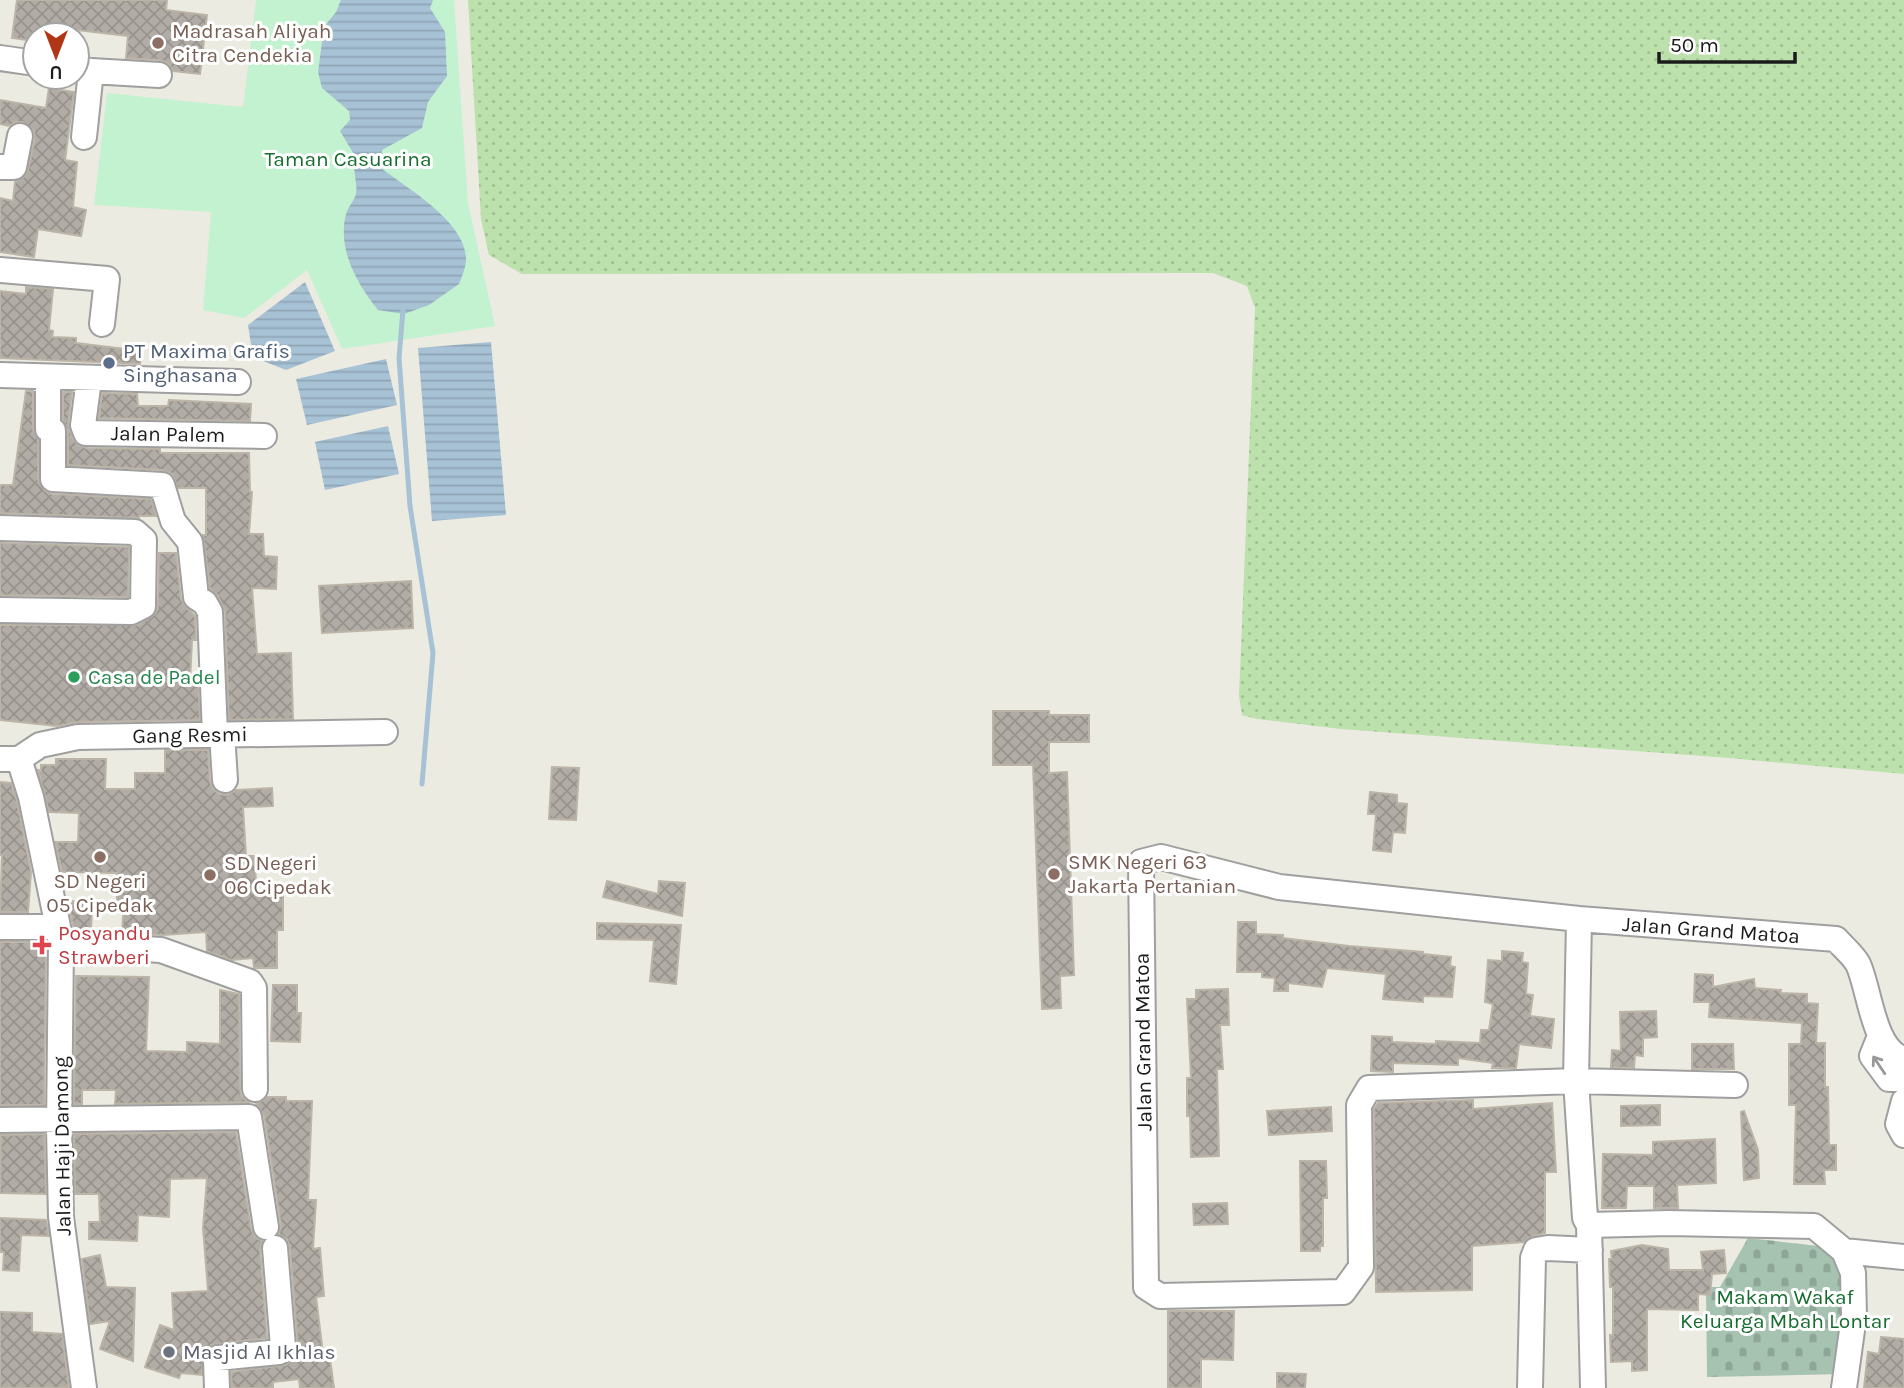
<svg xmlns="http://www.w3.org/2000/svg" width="1904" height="1388" font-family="Karla,sans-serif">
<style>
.grass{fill:url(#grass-dots)}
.cemetery{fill:url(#cemetery-stones)}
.park{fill:#c3f2d0}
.water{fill:url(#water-rules)}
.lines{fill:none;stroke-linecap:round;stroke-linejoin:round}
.stream{stroke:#a7c1d5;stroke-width:5}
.building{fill:url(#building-cross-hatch);stroke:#bcb4a6;stroke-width:2}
.minor-casing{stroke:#9f9f9f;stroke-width:28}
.minor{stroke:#fff;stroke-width:24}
.oneway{stroke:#989898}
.education-dot{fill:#8d6e63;stroke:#fff;stroke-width:2.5}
.service-dot{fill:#5c6f8a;stroke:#fff;stroke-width:2.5}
.leisure-dot{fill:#2e9e5b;stroke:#fff;stroke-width:2.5}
.health-dot{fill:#e0444e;stroke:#fff;stroke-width:2.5}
.worship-dot{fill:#6b7280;stroke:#fff;stroke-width:2.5}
.labels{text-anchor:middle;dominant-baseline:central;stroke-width:6;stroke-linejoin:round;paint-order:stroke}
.education-label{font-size:21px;fill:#785e54;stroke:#fff;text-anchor:start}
.park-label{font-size:21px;fill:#176c2f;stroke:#fff}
.service-label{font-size:21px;fill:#4e5e75;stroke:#fff;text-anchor:start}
.street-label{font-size:21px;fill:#1b1b1b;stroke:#fff}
.leisure-label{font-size:21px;fill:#27864d;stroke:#fff;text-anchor:start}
.health-label{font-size:21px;fill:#be3a42;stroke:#fff;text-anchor:start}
.worship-label{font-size:21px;fill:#5b616d;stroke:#fff;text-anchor:start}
</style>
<defs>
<pattern id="grass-dots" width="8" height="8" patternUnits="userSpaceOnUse" patternTransform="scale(1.75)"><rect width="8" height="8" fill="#bce1ad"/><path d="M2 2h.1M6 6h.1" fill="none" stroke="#a1c094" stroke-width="1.8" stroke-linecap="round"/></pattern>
<pattern id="cemetery-stones" width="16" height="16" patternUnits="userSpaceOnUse" patternTransform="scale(1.75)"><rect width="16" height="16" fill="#a6c2b0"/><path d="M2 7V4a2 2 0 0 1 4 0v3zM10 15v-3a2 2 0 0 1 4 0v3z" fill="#8ea697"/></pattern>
<pattern id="water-rules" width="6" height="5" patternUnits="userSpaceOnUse" patternTransform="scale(1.75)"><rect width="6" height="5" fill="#a7c1d5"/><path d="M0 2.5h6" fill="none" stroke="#8fa5b6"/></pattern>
<pattern id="building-cross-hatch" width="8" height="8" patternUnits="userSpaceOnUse" patternTransform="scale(1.75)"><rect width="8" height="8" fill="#b1aca5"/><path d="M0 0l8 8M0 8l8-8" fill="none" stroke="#98938d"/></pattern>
</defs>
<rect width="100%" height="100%" fill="#ecebe2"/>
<path class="grass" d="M468,0h1436v774l-175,-16 -388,-29 -84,-10 -15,-4 -3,-19 16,-388 -8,-22 -34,-13 -691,1 -33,-19 -8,-36z"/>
<path class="cemetery" d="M1748,1238l106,12 -12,124 -135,3 -1,-90h14z"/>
<path class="park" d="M256,0h198l14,203 27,123 -153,23 -35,-79 -63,48 -41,-8 8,-98 -117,-7 13,-112 136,14z"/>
<path class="water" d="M341,0h92l-3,8 15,24 2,44 -19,26 -6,26 -40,22 -1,18c27,21 82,52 85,89 1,8 -4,19 -7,27l-30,21 -25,9 -26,-4c-21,-26 -41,-61 -32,-96 2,-7 8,-13 10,-20 2,-10 -4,-23 -1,-38l-15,-25 10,-11 -1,-9 -27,-23 -4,-16 6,-45 12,-15z
M305,282l30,69 -49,19 -33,-13 -5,-32z
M491,342l15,173 -74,6 -14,-173z
M386,359l11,46 -90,20 -11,-46z
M388,426l11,48 -74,16 -10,-48z"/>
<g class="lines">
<path class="stream" d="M403,310l-4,48 11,148 23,147 -11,131"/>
</g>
<path class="building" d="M17,0h150l-1,10 41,5 -7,59 -27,-3 -5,-8 -8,-3 -34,-2 2,-22 -85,-10 -1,9h-7v6l-23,-3z
M49,88l25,4 -9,68 12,2 -4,45 13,3 -5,26 -43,-7 -4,28 -34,-5v-54l13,3 2,-19 10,-6 3,-6 7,-32 -1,-7 -11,-9h-7l-7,4 -9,-2v-24l46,8z
M26,287l27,2 -4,41 4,1 -1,6 24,1v5l65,8 -1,13 -140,-6v-67l26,3z
M26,391h7v38l5,10v41l7,11 7,3 99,5 5,17h-17v2l-139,-5v-28h13z
M63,392h9l-4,32 4,14 6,7 8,3 74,1v4h89l1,39h2l-3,42h14l1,22 13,1 -1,32 -24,-1 5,66 34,-1 2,66 -64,1 -4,-109 -7,-15 -8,-8 -7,-53h3v-47h-28l-6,-14 -9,-4 -95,-5v-34l-5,-10z
M102,393l35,1 1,12h30l1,-6 82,4 -1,17 -151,-3z
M0,543l129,4 -1,50 -128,-2z
M159,553h17l5,46 3,6 11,11 1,24h-4l-2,42h8l2,38 -122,2 -21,4 -57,-6v-95h138l17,-11 3,-7z
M411,581l2,47 -91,5 -3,-47z
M993,711h56v4h40v27h-40v31l18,-1 7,203 -14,1 1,32 -19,1 -9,-244h-40z
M165,750h43l2,32 3,7 6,5 8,1 9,-5 36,-2 1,18 -30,1 3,49h8l3,38h26v36h-6v38h-23l-1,-10 -21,2 -25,-9 -1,-19 -43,3 -41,-2 2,-30 -7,-1v-29l-55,-1 -7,-30h23l1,-29 -30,-1 -11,-42 3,1v-6h15v-6h50l-1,30h30v-16h30z
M552,767l27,1 -3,52 -27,-1z
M0,782l11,1 6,18 14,71 -3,40h-28l2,-57h-2z
M1370,792l27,3v8l10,1 -2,29 -12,-1 -2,20 -18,-2 3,-36h-8z
M607,881l51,13 1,-13 26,2 -3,33 -79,-19z
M68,901l24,1 -1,29 -17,-1z
M1238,922h18v12l27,1v3l66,8 74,6v2l28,3 -1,9 5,1 -3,30 -29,-1v6l-40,-3 3,-25 -59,-6 -5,19 -34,-4v8h-14l1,-13 -13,-1v-5h-25z
M597,923l84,2 -5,59 -26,-3 4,-41 -57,-1z
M0,942h46l-2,163h-44z
M1502,951l21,2 -1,9 6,1 -2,31 7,1 -3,21 24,3 -3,29 -32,-4 -3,24h-24l1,-5 -35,-5v7l-65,-2v9l-22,-1 1,-35 20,1v5l44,2v-3l44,2 1,-13h8l4,-26 -8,-2 3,-42 14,1z
M1695,974l18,1v12l41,-8 1,9 26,2 -1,3 27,1v9l11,1 -2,39h9v44h3l1,58h7v25h-12l1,14h-31l2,-79h-7v-61h12l1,-21 -93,-6 1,-15h-16z
M76,976l73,1 -3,74 41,1v-10l33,2v-54l19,4 1,95 1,7 7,6 -133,2 1,-14h-34v14h-8z
M273,985h24v28h4l-1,29 -29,-1z
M1228,989l1,36h-9l3,44h-6l2,87 -28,1 -1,-41h-3v-38h4l-4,-79h9v-9z
M1656,1011l1,26 -14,1v18l-8,-1 -1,13 -23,-1 1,-17 9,1 -1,-39z
M1692,1044h41l1,25h-42z
M268,1097h18v4h26l-4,99h8l-3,49 7,-1 4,48 -8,1 7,56 6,-1 5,36h-34l-1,-9 -26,3v6h-41l-1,-16 55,-7 9,-9 3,-9 -8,-100 -3,-8 -8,-5 2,-9 -17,-110 -8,-11z
M1473,1100v9l79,-6 4,69h-11v61l-12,3 -9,6 -52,4v44l-96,2 -2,-183 4,-6z
M1660,1105v20l-39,1v-20z
M1331,1107l1,24 -63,4 -2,-24z
M1744,1111l14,39 1,28 -15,2 -3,-68z
M236,1132l15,97 4,8 7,4 -2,8 7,89 -56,7 -8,8 -1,22 -21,-2 -2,5 -34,-11 15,-42 14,5 -2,-37 36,-2 -5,-63 4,-50 -37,1 -1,38 -31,-2 -1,26 -48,-2v-17h11l-1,-28h-24l-1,-60z
M44,1134l2,60 -46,-1 1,-58z
M1715,1139l1,44 -39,2 1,23h-24v-22h-27l-1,22h-24l1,-54 50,1v-13z
M1300,1161h26l1,37h-4v48h-3v5h-19z
M1227,1203l1,21 -34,1 -1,-21z
M0,1218l46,2 3,16 -28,-1 -2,36 -16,-1 1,-18h-4z
M1642,1245l26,4 1,21h34l-2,-18 23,-2 2,23 -14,1 -2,21 -12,-1v16l-51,-1v61l-15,1v-10l-21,1 -1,-27h3v-48h-3l-1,-28h3l-1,-8z
M100,1255l6,32 29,1 -2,73 -33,-12 10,-28 -20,3 -8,-65z
M1168,1311h66l-1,49 -32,-1v29h-33z
M0,1312l32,1v19l30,2 7,54h-69z
M1881,1337l23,2v49h-40l4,-36 11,2z
M1277,1373l29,1 -1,14h-28z"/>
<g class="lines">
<g class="minor-casing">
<path id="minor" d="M0,58l35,5
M77,69l14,2 -7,66
M91,71l68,4
M0,167h14l6,-31
M0,270l107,9 -5,45
M0,375l238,7
M48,377v52l5,2v48l109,6 11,36 17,21 6,55 9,6 5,9 5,122
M89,379l-6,46 3,8 178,3
M0,528l135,4 9,8 -1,66 -12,6 -131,-2
M222,734l3,46
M0,759h19l21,-14 38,-8 307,-5
M19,759l12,38 27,130
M1579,919l-3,162 9,137 4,7 4,163
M0,927h58l3,17 100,6 89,32 4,6 1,101
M61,944l-2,184 2,89 23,171
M1880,1036l-8,20 17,23h15
M1735,1085l-159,-4 -207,7 -10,17 2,162 -18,25 -183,4 -14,-9 -5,-425 20,-5 118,30 300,32 257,20c7,8 17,16 22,25 12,26 15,87 46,95
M1904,1101l-6,23 6,11
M0,1120l249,-3 17,110
M1589,1225l80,-2 145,3 30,25 9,22 1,43 -10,72
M1844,1251l60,6
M217,1388l-1,-27 2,-3 61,-6 4,-5 -8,-99
M1530,1388l3,-130 3,-8 12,-2 42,2"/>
</g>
<use href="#minor" class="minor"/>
</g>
<defs><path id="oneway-shaft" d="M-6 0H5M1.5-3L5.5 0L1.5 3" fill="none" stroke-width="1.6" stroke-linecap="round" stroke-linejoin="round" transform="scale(1.75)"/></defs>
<use class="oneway" href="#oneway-shaft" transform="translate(1879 1065) rotate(-124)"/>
<g class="education-dot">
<circle cx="158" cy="43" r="7"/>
<circle cx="100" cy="857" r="7"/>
<circle cx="1054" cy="874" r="7"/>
<circle cx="210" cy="875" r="7"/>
</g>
<circle class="service-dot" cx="109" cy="363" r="7"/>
<circle class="leisure-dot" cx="74" cy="677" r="7"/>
<path class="health-dot" d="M38.5 934.5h7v7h7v7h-7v7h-7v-7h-7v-7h7z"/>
<circle class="worship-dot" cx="169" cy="1352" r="7"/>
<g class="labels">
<g class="education-label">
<text x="172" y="31">Madrasah Aliyah<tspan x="172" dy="24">Citra Cendekia</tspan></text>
<text x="1068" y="862">SMK Negeri 63<tspan x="1068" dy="24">Jakarta Pertanian</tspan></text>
<text x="224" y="863">SD Negeri<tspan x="224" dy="24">06 Cipedak</tspan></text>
<text x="100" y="881" text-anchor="middle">SD Negeri<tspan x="100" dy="24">05 Cipedak</tspan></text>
</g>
<g class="park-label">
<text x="348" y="159">Taman Casuarina</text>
<text x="1785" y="1297">Makam Wakaf<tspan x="1785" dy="24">Keluarga Mbah Lontar</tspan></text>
</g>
<g class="service-label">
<text x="123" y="351">PT Maxima Grafis<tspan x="123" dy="24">Singhasana</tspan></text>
</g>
<g class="street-label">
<text transform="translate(168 434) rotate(1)">Jalan Palem</text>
<text transform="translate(190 735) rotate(-1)">Gang Resmi</text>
<text transform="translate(1711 930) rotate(4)">Jalan Grand Matoa</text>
<text transform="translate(1143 1042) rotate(-91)">Jalan Grand Matoa</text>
<text transform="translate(62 1146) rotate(-91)">Jalan Haji Damong</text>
</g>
<g class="leisure-label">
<text x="88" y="677">Casa de Padel</text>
</g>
<g class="health-label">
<text x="58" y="933">Posyandu<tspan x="58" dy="24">Strawberi</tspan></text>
</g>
<g class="worship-label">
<text x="183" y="1352">Masjid Al Ikhlas</text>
</g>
</g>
<g transform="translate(56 56) rotate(180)"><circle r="33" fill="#ffffff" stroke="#a4a4a4" stroke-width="2"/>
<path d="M0-5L12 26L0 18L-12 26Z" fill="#b13616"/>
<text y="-10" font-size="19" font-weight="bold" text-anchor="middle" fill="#1b1b1b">U</text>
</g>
<path d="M1659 52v10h136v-10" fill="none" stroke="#1b1b1b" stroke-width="3.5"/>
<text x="1670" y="52" font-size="21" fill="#1b1b1b" stroke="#ffffff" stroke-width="5" paint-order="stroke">50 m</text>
</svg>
